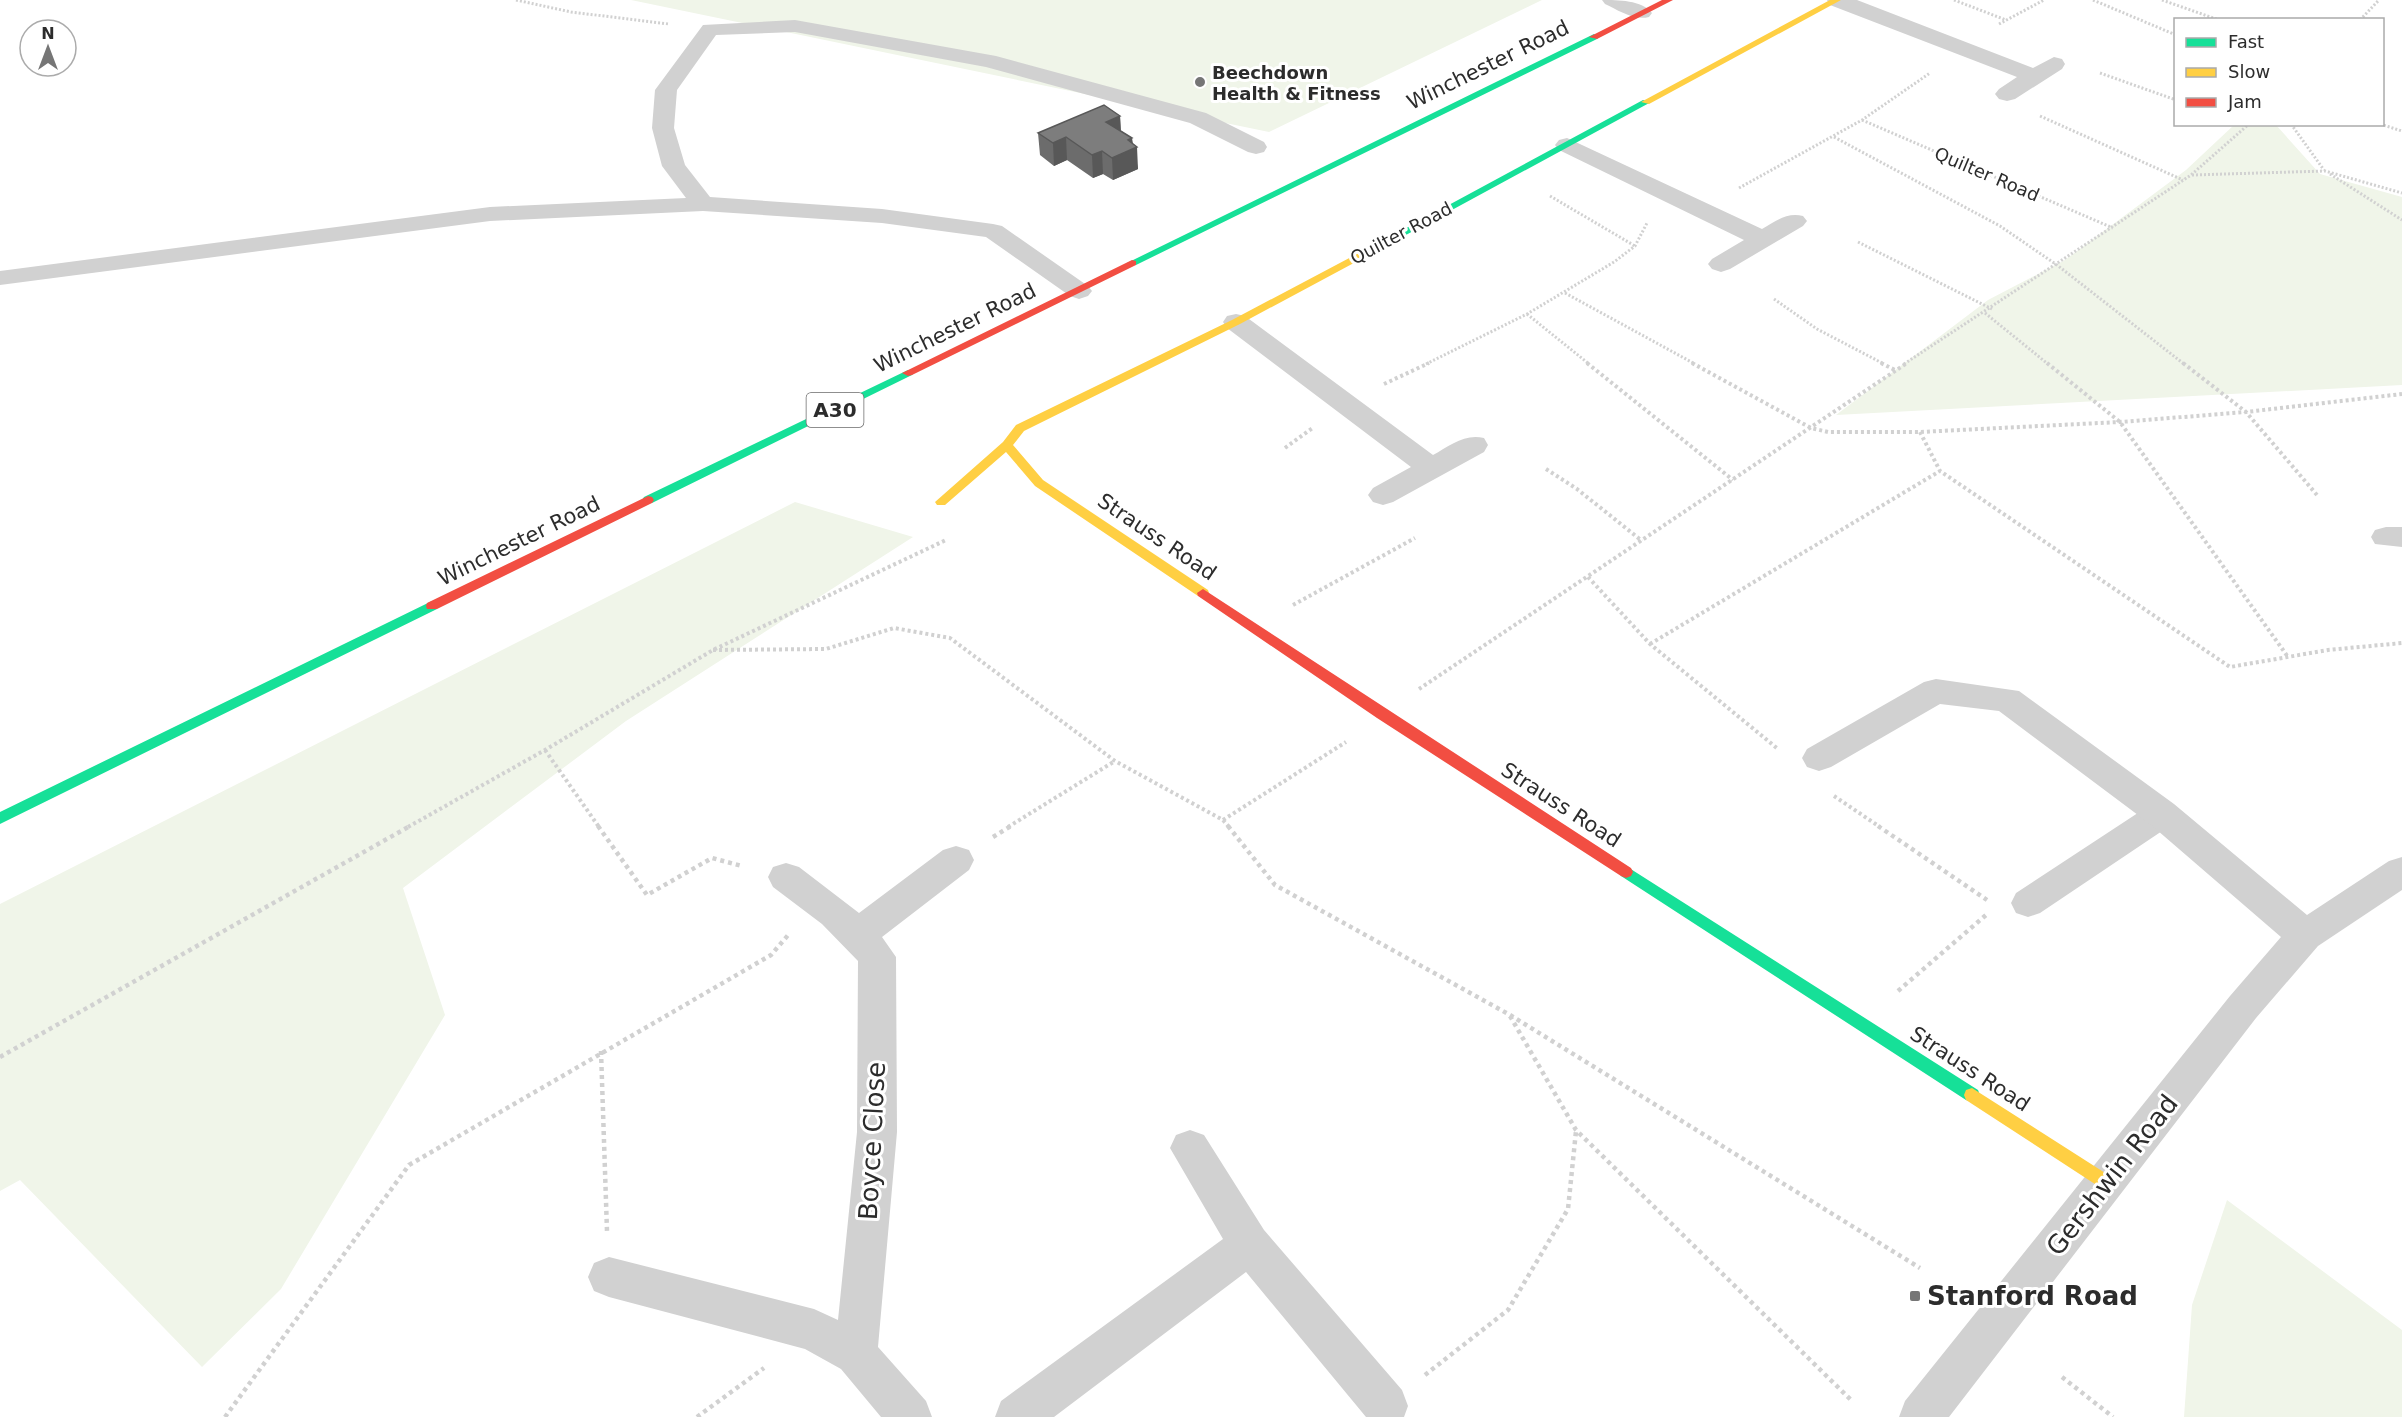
<svg xmlns="http://www.w3.org/2000/svg" width="2402" height="1417" font-family="'DejaVu Sans',sans-serif">
<style>
.green{fill:#f0f5e9}
.lines{fill:none;stroke-linecap:round;stroke-linejoin:round}
.path-far2{stroke:#d1d1d1;stroke-width:3;stroke-dasharray:2 2;stroke-linecap:butt}
.path-far1{stroke:#d1d1d1;stroke-width:4;stroke-dasharray:3 3;stroke-linecap:butt}
.path{stroke:#d1d1d1;stroke-width:4.5;stroke-dasharray:4 4;stroke-linecap:butt}
.lane{fill:#d1d1d1;fill-rule:evenodd}
.street{fill:#d1d1d1;fill-rule:evenodd}
.fast{fill:#16e098;fill-rule:evenodd}
.slow{fill:#ffcf43;fill-rule:evenodd}
.jam{fill:#f24e42;fill-rule:evenodd}
.wall{fill:#6c6c6c}
.shaded-wall{fill:#585858}
.building{fill:#7d7d7d;stroke:#585858;stroke-width:1.5}
.poi-dot{fill:#767676;stroke:#fff;stroke-width:2}
.labels{text-anchor:middle;dominant-baseline:central;stroke-width:6;stroke-linejoin:round;paint-order:stroke}
.far-poi-label{font-size:18px;font-weight:bold;fill:#2c2c2c;stroke:#fff;text-anchor:start}
.far-street-label{font-size:18px;fill:#2c2c2c;stroke:#fff}
.shield{fill:#fff;stroke:#6b6b6b;stroke-width:1.5}
.shield-label{font-size:20px;font-weight:bold;fill:#2c2c2c}
.street-label{font-size:21px;fill:#2c2c2c;stroke:#fff}
.near-street-label{font-size:26px;fill:#2c2c2c;stroke:#fff}
.near-poi-label{font-size:26px;font-weight:bold;fill:#2c2c2c;stroke:#fff;text-anchor:start}
</style>
<rect width="100%" height="100%" fill="#fff"/>
<path class="green" d="M631,0h911l-273,132z
M2234,125h42l44,49 82,23v188l-566,30 152,-115 77,-40 121,-90z
M795,502l118,35 -287,184 -223,167 42,127 -164,274 -79,78 -182,-187 -20,11v-287z
M2227,1200l175,130v87h-218l8,-112z"/>
<g class="lines">
<path class="path-far2" d="M516,0l55,12 98,12
M1954,0l52,20
M2093,0l83,35
M2162,0l57,20
M2360,20l19,-20
M1999,24l45,-24
M2100,73l76,27
M2040,116l143,64
M1862,120l251,108
M2291,124l33,46
M2380,124l22,7
M1834,137l166,89 57,39 127,99
M2330,174l72,46
M2192,175l133,-4 77,22
M1739,188l123,-68 68,-47
M1550,196l85,50
M1858,242l134,67
M1565,293l130,71
M1774,299l43,30 67,35
M1985,313l63,51
M1527,314l62,50
M1426,364l101,-50 87,-52 21,-16 12,-23
M1904,364l287,-189 58,-51"/>
<path class="path-far1" d="M1587,363l146,117
M1692,363l119,65 17,4h92l200,-10 126,-10 156,-18
M1881,363l14,7
M2047,363l73,59 168,235
M2183,363l63,49 71,83
M1384,384l45,-21
M1920,432l20,39 290,196 98,-17 74,-7
M1285,448l29,-21
M1546,469l31,20 65,52
M1588,577l62,67 128,105
M1293,605l122,-67
M1650,644l290,-173
M713,650l113,-1 68,-21 56,10 165,123 108,59 6,7
M1419,689l488,-326
M545,750l54,77
M1834,796l46,31
M1223,820l123,-78
M408,827l137,-77 168,-100 233,-110
M1008,827l107,-66"/>
<path class="path" d="M598,826l49,69 65,-37 30,8
M1228,826l47,59 235,130 410,253
M1878,826l109,74
M993,837l18,-11
M1898,991l88,-76
M1510,1016l66,114 275,270
M601,1051l6,180
M0,1057l410,-231
M1425,1375l83,-65 60,-101 8,-78
M2062,1377l51,40
M225,1417l184,-252 362,-210 18,-21
M697,1417l67,-49"/>
<path class="lane" d="M1602,0c16,0 40,0 50,13l-3,4c-15,4 -31,-7 -44,-13z
M795,20l201,36 210,57 58,29 3,5 -3,5 -8,2 -8,-2 -58,-29 -204,-56 -191,-35 -79,3 -39,55 -3,38 11,37 25,32 172,12 111,15 9,2 86,60 4,5 -4,5 -9,3 -9,-3 -84,-59 -104,-14 -179,-12 -213,10 -490,64v-14l490,-64 196,-9 -24,-32 -10,-38 3,-38 48,-65z
M2162,801l12,4 5,9 -5,9 -134,90 -12,4 -12,-4 -5,-10 5,-10 134,-88z"/>
<path class="street" d="M1827,0h30l176,68 21,-11 8,2 3,5 -3,5 -47,30 -8,2 -8,-2 -4,-5 4,-5 18,-12 -187,-72z
M1567,138l195,91c14,-8 25,-17 41,-13l4,5 -4,5 -73,43 -9,3 -9,-3 -4,-5 4,-5 32,-19 -185,-90 -4,-5 4,-5z
M1236,314l9,2 188,139c16,-9 32,-22 51,-17l4,7 -4,7 -91,50 -10,3 -10,-3 -5,-7 5,-7 38,-21 -184,-139 -4,-6 4,-6z
M2386,527h16v20l-27,-3 -4,-7 4,-7z
M1936,679l83,12 155,113 133,111 82,-54 13,-4v33l-84,56 -62,72 -307,399h-50l6,-16 325,-405 51,-59 -131,-113 -151,-113 -59,-7 -109,63 -12,4 -12,-4 -5,-9 5,-9 117,-67z
M956,846l13,4 5,10 -5,10 -87,67 14,20 1,175 -19,215 48,54 6,16h-51l-40,-48 -36,-20 -196,-52 -15,-6 -6,-14 6,-14 15,-6 205,52 24,11 19,-188 1,-171 -36,-37 -49,-37 -5,-10 5,-10 13,-4 13,4 60,46 84,-63z
M1190,1130l14,5 60,95 138,160 6,16 -4,11h-38l-120,-145 -192,145h-59l6,-16 222,-162 -53,-91 6,-13z"/>
<path class="fast" d="M1594,34l5,3 -2,2 -461,226h-8l-1,-2z
M1643,100l8,2 -258,140h-8l-1,-2z
M908,370l6,3 -2,2 -260,128h-8l-2,-3 2,-3z
M432,601l5,2 1,3 -1,3 -437,215v-12z
M1626,866l352,224 2,5 -2,5 -6,2 -6,-2 -345,-224 -2,-4 2,-4z"/>
<path class="slow" d="M1830,0h11l-192,104 -8,-2z
M1389,237l4,1v4l-153,82 -216,107 -11,14 30,35 165,110 1,3 -1,3h-10l-163,-110 -29,-34 -61,53h-8l-2,-3 68,-60 13,-17 216,-105z
M1972,1088l141,90 2,5 -2,5 -6,3 -6,-3 -135,-88 -2,-5 2,-5z"/>
<path class="jam" d="M1662,0h11l-76,39 -8,-2z
M1132,260l4,1v4l-224,110 -4,1 -6,-3z
M648,496l4,1 2,3 -2,3 -215,106h-10l-1,-3 1,-3z
M1203,589l428,279 2,4 -2,4 -5,2 -5,-2 -244,-158 -179,-122 -1,-3z"/>
</g>
<path class="wall" d="M1120,116l1,15 11,7 6,31 -25,11 -10,-6 -10,4 -26,-18 -13,6 -14,-11 -2,-22z"/>
<path class="shaded-wall" d="M1120,116l1,22 -15,-16z
M1066,137l1,23 -13,6 -1,-23z
M1132,138v11l5,-2 1,22 -25,11 -1,-22 16,-18z
M1102,151l1,23 -10,4 -1,-23z"/>
<path class="building" d="M1104,105l16,11 -14,6 26,16 -4,2 9,7 -25,11 -10,-7 -10,4 -26,-18 -13,6 -15,-10z"/>
<g class="poi-dot">
<circle cx="1200" cy="82" r="6"/>
<rect x="1909" y="1290" width="12" height="12" rx="3"/>
</g>
<g class="labels">
<g class="far-poi-label">
<text x="1212" y="72">Beechdown<tspan x="1212" dy="21">Health &amp; Fitness</tspan></text>
</g>
<g class="far-street-label">
<text transform="translate(1987 174) rotate(23)">Quilter Road</text>
<text transform="translate(1401 233) rotate(-28)">Quilter Road</text>
</g>
<rect class="shield" x="806.5" y="393" width="57" height="34" rx="4.5"/>
<g class="shield-label">
<text x="835" y="410">A30</text>
</g>
<g class="street-label">
<text transform="translate(1488 65) rotate(-26)">Winchester Road</text>
<text transform="translate(955 328) rotate(-26)">Winchester Road</text>
<text transform="translate(1157 537) rotate(34)">Strauss Road</text>
<text transform="translate(519 541) rotate(-26)">Winchester Road</text>
<text transform="translate(1561 805) rotate(33)">Strauss Road</text>
<text transform="translate(1970 1069) rotate(33)">Strauss Road</text>
</g>
<g class="near-street-label">
<text transform="translate(872 1141) rotate(-87)">Boyce Close</text>
<text transform="translate(2112 1175) rotate(-52)">Gershwin Road</text>
</g>
<g class="near-poi-label">
<text x="1927" y="1296">Stanford Road</text>
</g>
</g>
<rect x="2174" y="18" width="210" height="108" fill="#ffffff" stroke="#ababab" stroke-width="1.5"/>
<rect x="2186" y="38" width="30" height="9" fill="#16e098" stroke="#ababab" stroke-width="1.5"/>
<text x="2228" y="48" font-size="18" fill="#2c2c2c">Fast</text>
<rect x="2186" y="68" width="30" height="9" fill="#ffcf43" stroke="#ababab" stroke-width="1.5"/>
<text x="2228" y="78" font-size="18" fill="#2c2c2c">Slow</text>
<rect x="2186" y="98" width="30" height="9" fill="#f24e42" stroke="#ababab" stroke-width="1.5"/>
<text x="2228" y="108" font-size="18" fill="#2c2c2c">Jam</text>
<g transform="translate(48 48)"><circle r="28" fill="#ffffff" stroke="#ababab" stroke-width="1.5"/>
<path d="M0-4.5L10 22L0 15L-10 22Z" fill="#767676"/>
<text y="-9" font-size="16" font-weight="bold" text-anchor="middle" fill="#2c2c2c">N</text>
</g>
</svg>
